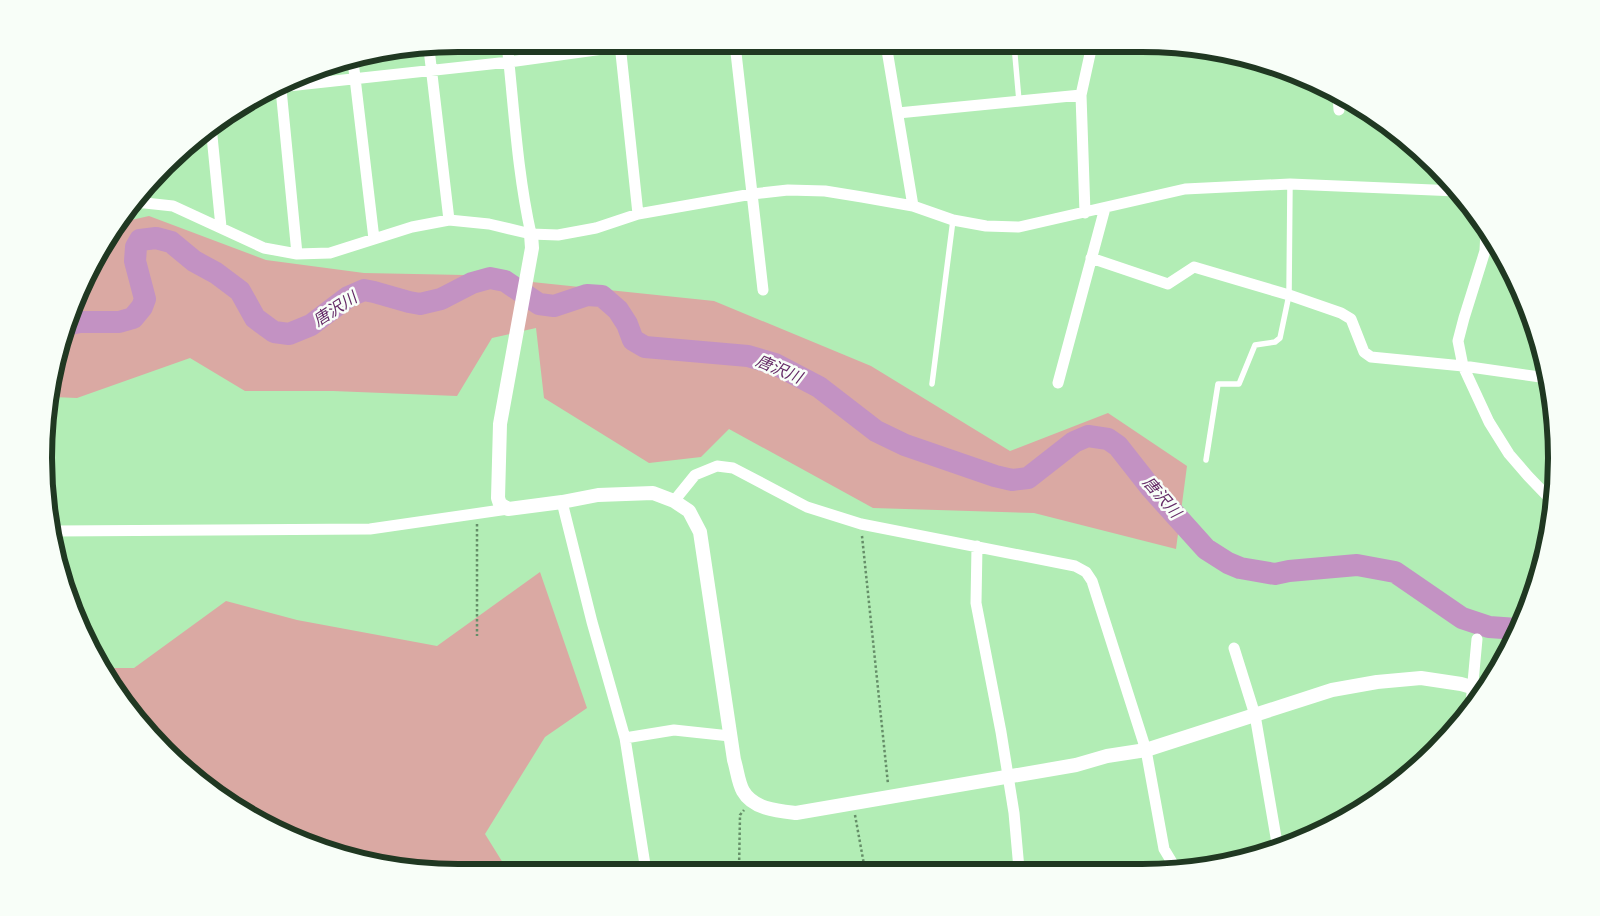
<svg xmlns="http://www.w3.org/2000/svg" width="1600" height="916" font-family="Poppins,'Noto Sans JP',sans-serif">
<style>
.green{fill:#daa9a3}
.lines{fill:none;stroke-linecap:round;stroke-linejoin:round}
.river{stroke:#c392c3;stroke-width:22}
.path{stroke:#658e68;stroke-width:2.5;stroke-dasharray:2.5 2.5;stroke-linecap:butt}
.service{stroke:#fff;stroke-width:5.5}
.minor{stroke:#fff;stroke-width:11}
.tertiary{stroke:#fff;stroke-width:14}
.labels{text-anchor:middle;dominant-baseline:central;stroke-width:5;stroke-linejoin:round;paint-order:stroke}
.water-label{font-size:16px;font-style:italic;fill:#632865;stroke:#f8fef8}
.rim{fill:none;stroke:#203822;stroke-width:6}
</style>
<rect width="100%" height="100%" fill="#b2edb5"/>
<path class="green" d="M149,216l117,44 98,13 100,2 250,26 157,65 139,85 98,-38 79,53 -11,83 -142,-36 -161,-5 -144,-79 -28,28 -52,6 -105,-65 -8,-70 -44,10 -35,58 -124,-5h-88l-55,-33 -113,40 -24,-1 5,-46 56,-123 4,-5z
M540,572l47,136 -42,29 -60,97 23,37h-77l-106,-21 -74,-33 -105,-86 -38,-63h26l92,-67 71,19 140,26z"/>
<g class="lines">
<path class="river" d="M70,324l10,-2h39l14,-4 9,-11 3,-8 -10,-38 1,-14 4,-7 16,-2 15,4 23,19 22,12 24,18 15,27 19,14 15,2 22,-9 37,-28 16,-7 10,2 35,10 11,2 21,-5 31,-16 18,-5 15,3 34,23 15,2 33,-11 15,1 16,14 9,14 6,16 12,7 103,9 27,8 44,23 57,44 29,14 90,31 17,4 16,-2 46,-36 14,-6 20,3 10,7 33,42 55,61 22,14 12,5 35,6 14,-3 68,-6 38,7 67,46 27,9 28,2"/>
<path class="path" d="M477,524v112
M862,536l26,248
M855,815l10,55
M739,870l1,-55 4,-5"/>
<path class="service" d="M1014,44l5,57
M932,384l21,-164
M1206,460l12,-76h21l16,-39 20,-3 5,-4 9,-43 1,-111"/>
<path class="minor" d="M507,44c7,63 10,127 24,190
M620,44l18,170
M735,44l28,246
M886,44l27,162
M429,49l20,171
M353,61l21,178
M288,86l221,-24 130,-18
M281,89l16,165
M1338,95l1,15
M898,113l183,-18
M211,126l10,101
M136,203h9l28,3 91,42 33,6 33,-1 82,-26 37,-7 40,4 42,10 27,1 38,-7 42,-14 114,-20 36,-4 37,1 37,6 51,9 40,14 33,6 33,1 166,-38 105,-5 167,7
M1085,213l-4,-118 11,-50
M1486,230l-1,21 -21,67 -6,23 5,25 26,56 20,32 19,22 25,26
M1091,258l77,26 26,-17 95,28 52,18 10,6 13,33 7,5 92,9 84,12
M1058,383l47,-175
M674,501l21,-26 22,-9 16,2 74,39 54,17 214,42 11,6 6,9 54,169 18,99 12,20
M562,502l30,120 33,116 21,133
M55,531l315,-2 138,-20
M977,546l-1,57 25,129 13,81 5,56
M1234,648l21,67 23,134
M1471,704l6,-65
M625,738l49,-8 56,6"/>
<path class="tertiary" d="M531,234l1,14 -32,176 -2,74 2,6 8,5 54,-7 36,-7 55,-2 21,8 15,10 11,21 34,228c3,9 4,22 9,31 10,18 35,20 53,22l280,-48 31,-9 39,-6 186,-60 45,-8 44,-4 40,6 21,6"/>
</g>
<g class="labels">
<g class="water-label">
<text transform="translate(335 309) rotate(-33)">唐沢川</text>
<text transform="translate(779 369) rotate(23)">唐沢川</text>
<text transform="translate(1162 497) rotate(49)">唐沢川</text>
</g>
</g>
<path d="M0 0H1600V916H0ZM458 52H1142A406 406 0 0 1 1548 458V458A406 406 0 0 1 1142 864H458A406 406 0 0 1 52 458V458A406 406 0 0 1 458 52Z" fill="#f8fef8" fill-rule="evenodd"/>
<path class="rim" d="M458 52H1142A406 406 0 0 1 1548 458V458A406 406 0 0 1 1142 864H458A406 406 0 0 1 52 458V458A406 406 0 0 1 458 52Z"/>
</svg>
